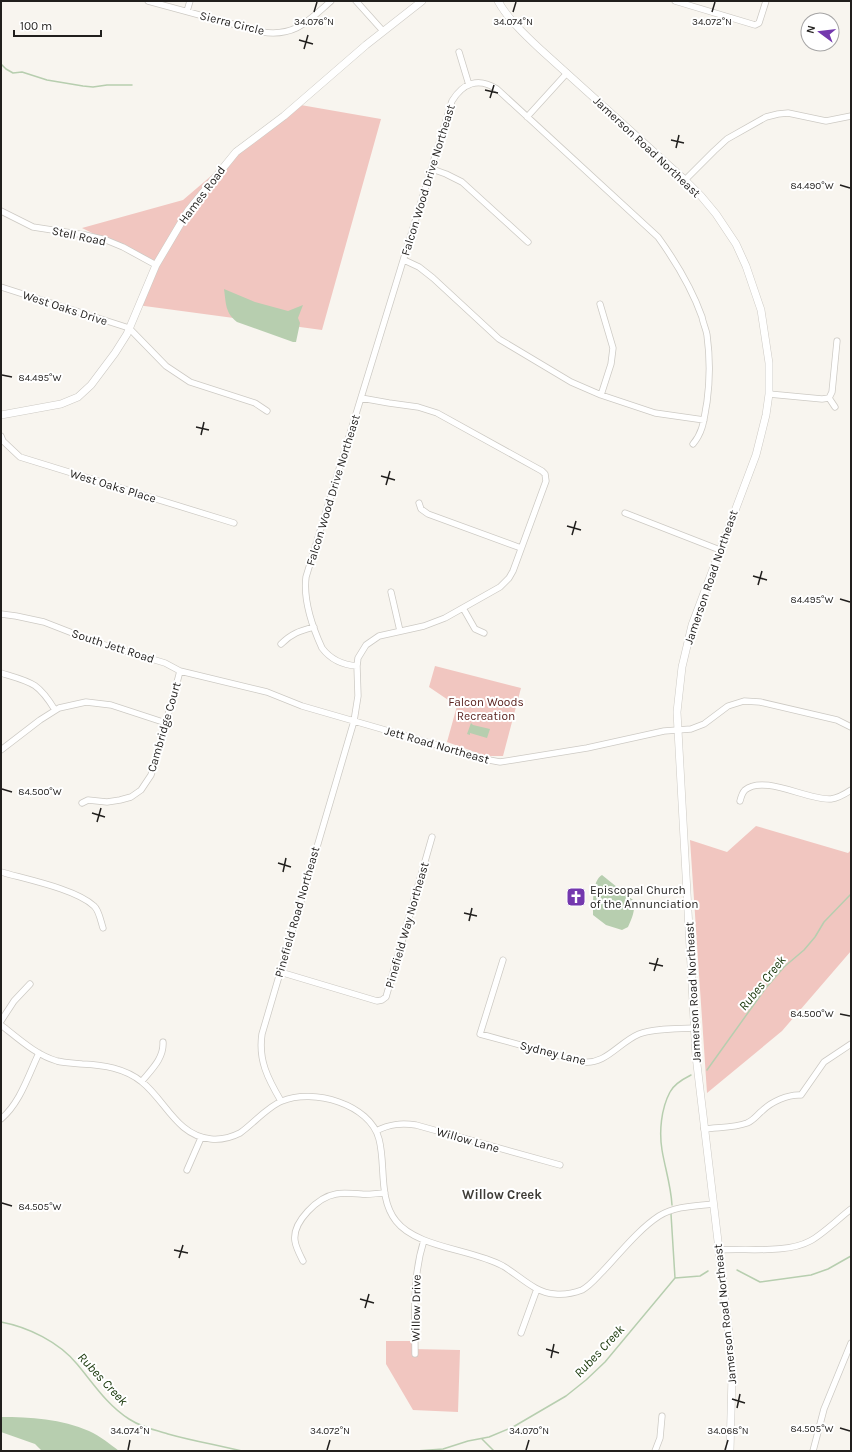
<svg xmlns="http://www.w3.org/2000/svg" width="852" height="1452" font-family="Karla,sans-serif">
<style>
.green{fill:#f1c6c0}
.water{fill:#b7ceaf}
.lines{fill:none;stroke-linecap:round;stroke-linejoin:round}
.stream{stroke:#b7ceaf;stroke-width:1.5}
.minor-casing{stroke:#cdcac4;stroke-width:7}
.tertiary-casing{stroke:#cdcac4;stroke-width:8}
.minor{stroke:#fff;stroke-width:5.5}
.tertiary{stroke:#fff;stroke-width:7}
.ticks{fill:none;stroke:#211f1d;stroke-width:1.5}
.labels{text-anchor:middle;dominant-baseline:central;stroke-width:4;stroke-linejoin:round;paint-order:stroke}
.street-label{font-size:12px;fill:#211f1d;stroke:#fff}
.park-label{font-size:12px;fill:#5b2521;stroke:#fff}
.poi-label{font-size:12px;fill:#211f1d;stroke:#fff;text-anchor:start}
.water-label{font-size:13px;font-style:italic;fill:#163507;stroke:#fff}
.neighbourhood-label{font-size:13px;font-weight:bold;fill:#3f3d38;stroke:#fff}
.ticks-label{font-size:10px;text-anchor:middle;fill:#211f1d;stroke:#fff;stroke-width:4;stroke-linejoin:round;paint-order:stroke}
</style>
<rect width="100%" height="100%" fill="#f8f5ef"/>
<path class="green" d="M295,104l86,15 -59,211 -185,-25 18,-41 -73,-36 101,-28z
M435,666l86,22 -18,68h-17l-39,-14 10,-36 -28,-19z
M756,826l92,27 3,-3v101l-69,80 -75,62 -17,-253 37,12z
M386,1341h26l1,8 47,1 -2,62 -45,-2 -27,-46z"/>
<path class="water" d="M224,289l31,13 33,9 15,-6 -5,13 2,5 -4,19h-3l-56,-20c-12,-9 -11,-19 -13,-33z
M471,723l2,2 17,4 -3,9 -17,-5v2l-3,-1z
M602,875l31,25c3,10 -1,18 -5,27l-6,3 -16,-5 -13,-10c0,-10 -1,-35 9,-40z
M1,1417c29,0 61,2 88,14 11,5 21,13 30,20h-77l-7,-7 -34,-12z"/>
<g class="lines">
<path class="stream" d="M1,64l5,5 7,4 9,-1 25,8 36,6 10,1 14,-2h25
M707,1070l58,-81 19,-22 20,-17 11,-13 9,-15 27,-28
M672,1205c-1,-19 -7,-37 -10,-55 -3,-18 -1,-41 8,-58 4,-8 13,-13 21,-17
M737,1270l23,12 51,-7 17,-6 23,-13
M675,1278l25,-2 8,-5
M1,1322c27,5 58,20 76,42 16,19 30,41 52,55 12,8 25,11 39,15 25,7 49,11 74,17
M482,1439l12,12
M416,1451l27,-2 25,-8 21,-4 24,-10 53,-31 20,-16 19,-18 70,-84 -4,-64"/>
<g class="minor-casing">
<path id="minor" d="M148,1l114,31c33,5 46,-11 69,-31
M356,1l27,30
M675,1l80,24 4,-2 7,-22
M187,11l3,-10
M459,52l10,33
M527,117l40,-44
M432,169l14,5 16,8 66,60
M685,180l29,-29 13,-12 39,-22 12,-3 10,-1 38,8 25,-5
M1,211l32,16 52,8 21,5 17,7 33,18
M404,260l15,7 14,11 66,61 72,43 30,13 54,18 49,7
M1,287l128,41 37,38 24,16 65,21 12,8
M600,304l13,44 -2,16 -10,31
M769,394l53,5 7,-1 3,-6 5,-51
M829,398l6,9
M1,436l2,5 17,16 214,66
M419,503l2,6 7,5 93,34
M625,513l95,37
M391,592l9,39
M463,608l12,21 9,4
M1,614l15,2 28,6 54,21 67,20 15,8 87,21 35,14 187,54 11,2 13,-2 74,-12 77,-17 27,-2 13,-5 24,-18 16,-5 16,1 77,18 14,7
M281,644c11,-11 19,-13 33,-17
M357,666c-14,-1 -26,-6 -35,-18 -10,-22 -19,-47 -16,-71l146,-476c11,-18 26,-24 45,-12l161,148c18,25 34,52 44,80 1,6 4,12 5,18 3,22 3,45 0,67 -3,15 -3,29 -14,42
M1,673c30,9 37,9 54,37
M1,750l39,-30 19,-12 27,-6 25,3 55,18
M740,801c1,-4 2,-8 5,-11 19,-16 64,11 86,9 7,-1 14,-5 20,-9
M82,803l6,-3 19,2 13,-2 11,-3 10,-7 10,-15 24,-85 5,-19
M1,872c24,7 75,17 93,34 5,4 7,16 9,22
M503,960l-23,74 102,28c24,3 36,-19 57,-28 16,-6 38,-5 55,-6
M280,972l97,29 5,-1 4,-3 46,-160
M1,1021l13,-20 16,-17
M1,1025c18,14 35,30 56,36 8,2 17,2 25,3 21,1 43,4 60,18 23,18 35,54 69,57 10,1 19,-1 29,-6 13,-9 27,-26 42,-32 31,-13 88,3 97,38 7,26 -1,59 17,82 21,27 76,28 107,45 17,10 32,27 52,28 9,1 19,-1 27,-4 8,-4 15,-13 21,-19 17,-18 36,-42 56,-55 16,-10 36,-10 54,-12
M142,1081c10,-12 22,-23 21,-39
M281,1101c-13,-22 -23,-41 -19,-67l92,-313 4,-25 -1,-30 1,-8 8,-13 13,-9 45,-10 21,-8 55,-31 9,-9 4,-7 33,-90 -1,-7 -3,-3 -105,-58 -19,-6 -29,-4 -28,-5
M1,1119c19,-16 27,-43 38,-66
M704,1129c14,-2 30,-1 43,-6 7,-3 10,-8 15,-12 9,-9 26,-17 39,-16l23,-33 27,-18
M376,1131c14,-7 25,-8 40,-6l144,40
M187,1170l14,-32
M719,1250c27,-2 67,4 91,-9 13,-7 28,-22 41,-32
M303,1261c-3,-6 -7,-13 -8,-20 -3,-19 23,-44 41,-47 8,-2 17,0 25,0 8,1 16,-1 24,-1
M521,1333l16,-44
M415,1354c0,-39 -3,-76 9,-114
M655,1451l5,-13 2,-22
M813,1451l11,-42 27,-66"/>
</g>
<g class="tertiary-casing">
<path id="tertiary" d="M498,1c10,18 27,34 42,48l145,131 16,16 15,18 20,30 10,22 15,44 8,53v31l-3,21 -10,40 -64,170 -10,42 -5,45 19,344 33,278 3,42 -2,75
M1,415l60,-11 17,-7 13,-12 24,-32 12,-19 29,-69 32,-54 48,-59 48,-36 82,-71 56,-44"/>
</g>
<use href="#minor" class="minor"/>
<use href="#tertiary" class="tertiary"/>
</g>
<path class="ticks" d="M314,12l3,-10M513,12l3,-10M712,12l3,-10M299,40l14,4M304,49l4,-14M485,90l13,3M490,98l4,-13M671,140l13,3M676,148l3,-13M840,185l10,3M2,375l10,2M196,427l13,3M201,435l3,-13M381,476l14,4M386,485l4,-14M567,526l14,4M572,535l4,-14M753,576l14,4M758,585l4,-14M840,599l10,3M2,789l10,3M92,813l13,4M97,822l4,-14M278,863l13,4M283,872l3,-14M464,913l13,3M469,921l3,-13M649,963l14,3M654,971l4,-13M840,1014l10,2M2,1203l10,3M174,1250l14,3M179,1258l4,-13M360,1299l14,4M365,1308l4,-14M546,1349l13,4M551,1358l3,-14M732,1399l13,4M737,1408l3,-14M840,1428l10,3M128,1450l2,-10M327,1450l3,-10M526,1450l3,-10M725,1450l3,-10"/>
<defs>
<g id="church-square" transform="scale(1)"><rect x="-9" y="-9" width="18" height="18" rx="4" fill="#7438ae" stroke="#fff"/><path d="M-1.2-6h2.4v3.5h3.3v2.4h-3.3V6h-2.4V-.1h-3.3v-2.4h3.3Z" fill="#fff"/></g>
</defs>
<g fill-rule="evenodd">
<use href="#church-square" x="576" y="897"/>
</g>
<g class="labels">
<g class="street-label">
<text transform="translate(232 23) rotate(14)">Sierra Circle</text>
<text transform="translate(647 147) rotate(43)">Jamerson Road Northeast</text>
<text transform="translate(428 180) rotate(-73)">Falcon Wood Drive Northeast</text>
<text transform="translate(202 195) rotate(-53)">Hames Road</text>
<text transform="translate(79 236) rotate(12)">Stell Road</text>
<text transform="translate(65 308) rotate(18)">West Oaks Drive</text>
<text transform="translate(113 486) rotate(17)">West Oaks Place</text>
<text transform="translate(333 490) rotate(-73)">Falcon Wood Drive Northeast</text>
<text transform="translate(711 577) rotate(-71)">Jamerson Road Northeast</text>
<text transform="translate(113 646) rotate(18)">South Jett Road</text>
<text transform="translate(164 727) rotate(-74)">Cambridge Court</text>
<text transform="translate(437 745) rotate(16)">Jett Road Northeast</text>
<text transform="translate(297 912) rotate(-74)">Pinefield Road Northeast</text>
<text transform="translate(407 925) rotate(-74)">Pinefield Way Northeast</text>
<text transform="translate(693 992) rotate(-93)">Jamerson Road Northeast</text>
<text transform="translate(553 1053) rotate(14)">Sydney Lane</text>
<text transform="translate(468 1140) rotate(16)">Willow Lane</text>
<text transform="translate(416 1308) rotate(-89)">Willow Drive</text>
<text transform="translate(725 1314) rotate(-96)">Jamerson Road Northeast</text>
</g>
<g class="park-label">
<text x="486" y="702">Falcon Woods<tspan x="486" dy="14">Recreation</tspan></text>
</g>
<g class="poi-label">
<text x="590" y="890">Episcopal Church<tspan x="590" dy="14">of the Annunciation</tspan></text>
</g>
<g class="water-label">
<text transform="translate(762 983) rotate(-51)">Rubes Creek</text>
<text transform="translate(599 1351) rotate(-47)">Rubes Creek</text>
<text transform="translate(103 1379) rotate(47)">Rubes Creek</text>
</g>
<g class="neighbourhood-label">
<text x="502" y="1194">Willow Creek</text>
</g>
</g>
<g class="ticks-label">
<text x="513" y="25">34.074°N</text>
<text x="712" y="25">34.072°N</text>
<text x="314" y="25">34.076°N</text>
<text x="812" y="189">84.490°W</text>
<text x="40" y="381">84.495°W</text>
<text x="812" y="603">84.495°W</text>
<text x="40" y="795">84.500°W</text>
<text x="812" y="1017">84.500°W</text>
<text x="40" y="1210">84.505°W</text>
<text x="812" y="1432">84.505°W</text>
<text x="130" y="1434">34.074°N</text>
<text x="330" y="1434">34.072°N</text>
<text x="529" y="1434">34.070°N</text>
<text x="728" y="1434">34.068°N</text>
</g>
<rect width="852" height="1452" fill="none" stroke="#211f1d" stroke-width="4"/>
<g transform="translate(820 32) rotate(285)"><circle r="19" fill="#ffffff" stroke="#a6a5a5"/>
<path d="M0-3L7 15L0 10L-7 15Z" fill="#7438ae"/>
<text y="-6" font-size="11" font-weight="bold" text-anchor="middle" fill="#211f1d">N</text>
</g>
<path d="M14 30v6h87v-6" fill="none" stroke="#211f1d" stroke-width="2"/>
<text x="20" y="30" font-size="12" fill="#211f1d" stroke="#ffffff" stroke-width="3" paint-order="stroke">100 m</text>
</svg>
